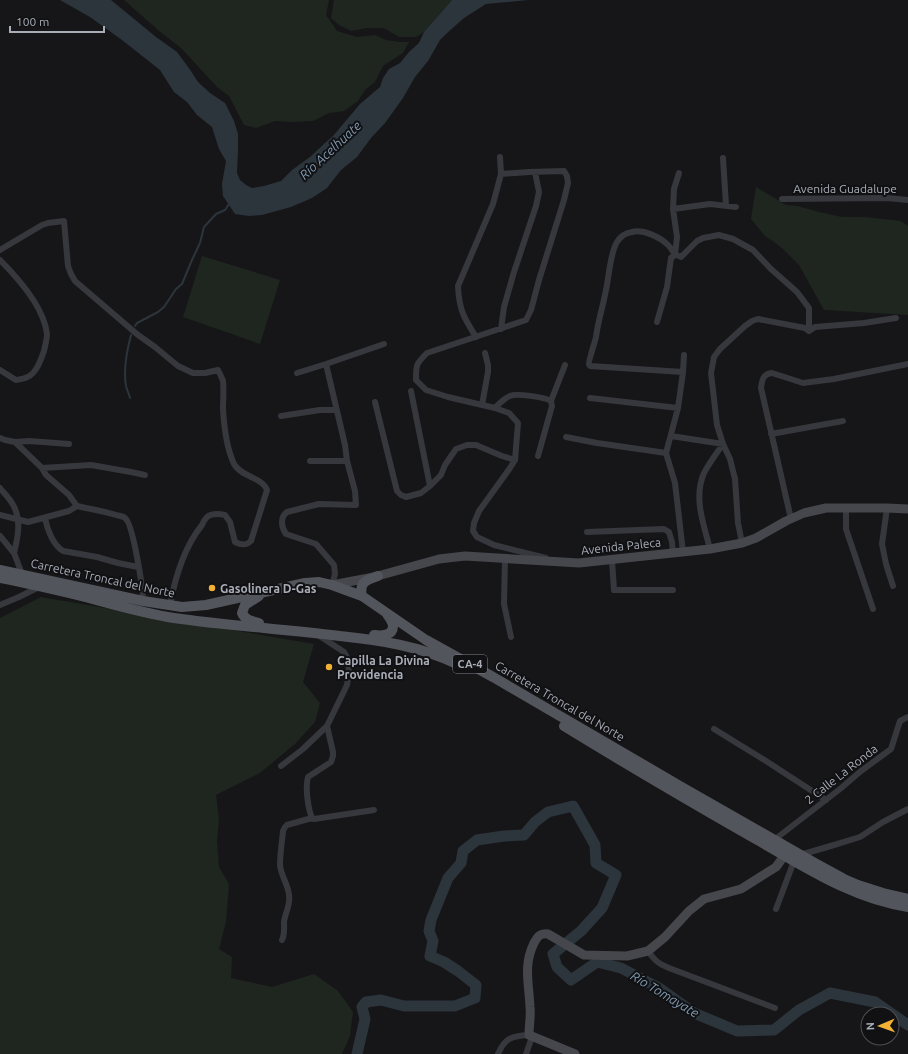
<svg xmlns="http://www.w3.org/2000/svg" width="908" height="1054" font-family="Ubuntu,sans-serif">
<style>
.green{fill:#1e261f}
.water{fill:#2c353c}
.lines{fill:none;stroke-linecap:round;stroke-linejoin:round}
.stream{stroke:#2c353c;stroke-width:2}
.river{stroke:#2c353c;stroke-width:11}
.street{stroke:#37383d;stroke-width:6}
.secondary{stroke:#45474d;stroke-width:9}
.primary{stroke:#53555c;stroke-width:10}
.poi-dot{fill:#f2b134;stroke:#111113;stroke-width:1.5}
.labels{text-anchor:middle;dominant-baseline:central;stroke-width:4;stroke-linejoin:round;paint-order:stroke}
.shield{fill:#111113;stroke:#7b7e86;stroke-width:1}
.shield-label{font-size:11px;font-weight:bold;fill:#a8adb8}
.street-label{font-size:12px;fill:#a8adb8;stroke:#111113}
.poi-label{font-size:12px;font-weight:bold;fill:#a8adb8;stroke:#111113;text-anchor:start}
.water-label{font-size:13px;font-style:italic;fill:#7f9bb3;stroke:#111113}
</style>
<rect width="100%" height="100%" fill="#161618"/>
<path class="green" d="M124,0h205l-3,15 11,16 20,6 18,-2 11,5 14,2h9l-6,11 -20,13 -8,16 -10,8 -7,11 -14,10 -15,2 -16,8 -22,1 -16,-1 -19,7 -12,-3 -15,-29 -12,-9 -36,-39 -23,-18z
M334,0h118l-28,32 -8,5h-17l-15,-9h-18l-15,3 -12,-6 -8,-7z
M756,187l30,18 11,1 22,6 23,5h23l36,4 7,5v89l-84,-5 -25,-45 -16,-16 -9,-7 -9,-6 -14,-17z
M202,256l78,24 -20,64 -77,-27z
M41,597l273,47 -11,38 17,21 -5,19 -19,21 -36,30 -44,22 3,24 -2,22 2,26 10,17 -3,38 -7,27 13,8 -1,21 41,9 42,-13 24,17 15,21 -3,24 -8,18h-342v-436z"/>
<path class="water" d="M60,0h51l45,37 21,15 14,19 7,11 12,11 15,10 9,18 4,13v15l-1,24 3,7 6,5 6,3 12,-2 17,-5 11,-11 18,-13 15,-14 8,-7 27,-32 20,-17 3,-9 6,-9 11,-6 9,-11 10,-9 5,-11 28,-32h76l-42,4 -22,14 -17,15 -7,7 -12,21 -13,16 -12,21 -18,25 -14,15 -14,19 -16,13 -14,18 -15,10 -21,9 -29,8 -13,1 -14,-2 -12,-18 -1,-12 4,-23 -7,-12 -7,-22 -15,-12 -10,-13 -13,-10 -14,-22 -38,-30 -32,-23z"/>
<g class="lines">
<path class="stream" d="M135,326l2,-3 21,-11 6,-5 12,-18 6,-5 10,-24 8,-17 4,-16 12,-13 9,-4 4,-6
M130,398c-1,-4 -3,-8 -4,-12 -3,-17 1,-36 5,-51"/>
<path class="river" d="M357,1054l8,-35 -3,-12 4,-5 15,-2 23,6h51l20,-8 1,-13 -18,-14 -14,-9 -14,-6 3,-15 -4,-10 2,-11 17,-42 13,-15 2,-12 14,-11 27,-4 20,-1 11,-13 13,-10 25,-6 22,39 1,18 20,12 -14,33 -21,23 -28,23 4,13 14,13 26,-18 24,6 38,20 35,25 43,18 37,-1 25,-20 31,-17 45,9 33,23"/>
<path class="street" d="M723,158l3,47
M501,174l28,-2 35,-1 3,5 1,7 -4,17 -25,80 -8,30 -5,10 -99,33c-11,11 -11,11 -11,27l10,10 22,7 47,11 14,5 9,10 -3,37 -5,8 -31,43 -5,12 -1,8 4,6 17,8 52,13
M782,199l105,-1 21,2
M673,209l37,-5 26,3
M0,250l42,-25 6,-2 16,-2 4,45 3,8 4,7 63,54 17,12 23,19 15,7h12l13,-3c2,4 4,8 5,11 1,9 0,19 0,28 1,17 4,40 11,55 7,13 28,13 33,26l-16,51c-5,5 -10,4 -16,1l-5,-20 -5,-7c-5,-1 -13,-2 -18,2 -2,2 -4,5 -5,8 -17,21 -27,53 -32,80
M0,260c18,18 44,47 47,74 0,5 -2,12 -3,17 -2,6 -7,18 -11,22 -4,5 -11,6 -17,7l-16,-10
M657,322l10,-35 4,-29 4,-3 2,-18 -4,-28 1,-20 5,-16
M501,329l3,-22 10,-35 22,-66 3,-14 -4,-20
M476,337c-12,-19 -17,-27 -18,-51l35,-82 8,-30 -1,-17
M683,372l-93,-6c0,0 -1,-1 -1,-2 -1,-2 6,-22 7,-27 2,-16 7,-31 10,-47 3,-13 4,-37 11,-48 3,-5 9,-9 15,-10 11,-3 28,5 36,13 6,6 4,9 13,12l16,-16 6,-3 16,-3 14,4 20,11 18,19 26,23 12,16v23
M297,373l29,-9
M411,391l19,95
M590,398l88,10
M551,401l14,-36
M375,402l22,89 4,4 5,2 15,-4 9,-7 11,-11 4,-10 11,-16 11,-4h9l26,11 13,4
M482,405l6,-33v-7l-3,-12
M495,408c4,-4 9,-10 15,-12 6,-3 35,1 41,5l1,5 -14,50
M281,416l39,-6h16
M771,434l72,-13
M671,436l52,8c-7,10 -14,19 -19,29 -11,25 0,52 6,76
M566,437l31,6 69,10
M0,438l5,2 10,2 27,26 4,7 23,20 8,11
M15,442l14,-1 40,3
M310,461h37
M42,468l49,-3 40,7 14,3
M0,488c4,5 9,10 12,15 10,16 6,34 2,50
M846,508v21l27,80
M887,508l-5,36 4,20 7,22
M0,515l28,7 41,-11 8,-5c13,3 26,5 39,9 3,1 7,1 9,3 8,5 18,71 18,83
M45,518c2,11 8,27 18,33l34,6 21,6 20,4
M791,519l-30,-131c1,-8 2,-14 11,-15l31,10 31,-4 74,-15
M587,532l77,-3 5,3 3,10 1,11
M0,536l14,17 8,21
M742,543l-4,-20 -3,-44 -5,-20 -7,-15 -6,-19 -6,-52 3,-16 6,-8 25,-23 7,-5 6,-2 47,9 4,3 6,-4 49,-4 32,-5
M683,552l-8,-69 -9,-30 12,-45 5,-36 1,-17
M505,559l-1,45 7,33
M612,560l2,30h59
M332,585l3,-11 -1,-9 -18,-21 -30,-10c-5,-7 -6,-17 1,-22l32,-8 37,1 -1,-14 -8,-30 -2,-16 -19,-81 58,-20
M0,605l19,-8 20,-10
M327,726l6,26v4l-2,6 -23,15c-3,10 0,32 4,41l2,1 60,-9
M714,729l52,32 60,39
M281,766l22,-17 24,-23 20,-41 2,-13 -1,-13 -4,-7 -26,-17
M774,840l66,-51 21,-18 30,-22 9,-28 8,-4
M800,855l34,-10 26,-8 23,-15 25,-13
M776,909l18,-48
M282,940c3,-6 2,-11 2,-18 1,-9 7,-18 5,-27 -1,-11 -8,-19 -9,-30 0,-11 2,-23 3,-34l2,-4 2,-2 25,-7
M648,951c7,10 11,13 21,17l106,40
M498,1054c7,-16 13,-18 31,-19
M526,1054l6,-17"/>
<path class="secondary" d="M332,585l42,-8 65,-18 26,-3 114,7 131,-14 32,-6 14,-5 30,-17 18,-8 22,-5h61l21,1
M575,1054l-46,-19c0,-9 2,-19 1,-28 -1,-23 -7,-42 4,-64 4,-7 6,-10 14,-9l36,21 43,1 21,-5 17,-14 24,-26 15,-12 37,-10 35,-22 8,-11"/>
<path class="primary" d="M0,570l143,31 39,6 24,-2 99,-22 14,-1 13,3 30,11 64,44 67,37 187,109 135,77 29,16 14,6 25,8 25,6
M0,578c26,5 52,11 77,17 32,8 64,18 97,23 55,8 111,11 166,18 39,4 80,10 117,28
M259,596l-14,9 -3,8c3,7 10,8 17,10
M362,596c-3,-14 4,-16 16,-20
M374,635c7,1 19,1 19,-9 0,-4 -4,-9 -6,-12
M564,726c62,38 125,75 188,111 50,28 98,61 156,70"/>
</g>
<g class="poi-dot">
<circle cx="212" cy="588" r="4"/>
<circle cx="329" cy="667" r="4"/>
</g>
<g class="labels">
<rect class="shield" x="453" y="655" width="34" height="18" rx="3"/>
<g class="shield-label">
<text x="470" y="664">CA-4</text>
</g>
<g class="street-label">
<text x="845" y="188">Avenida Guadalupe</text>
<text transform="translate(621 546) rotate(-6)">Avenida Paleca</text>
<text transform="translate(103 578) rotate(12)">Carretera Troncal del Norte</text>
<text transform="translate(560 701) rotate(30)">Carretera Troncal del Norte</text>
<text transform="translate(841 774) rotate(-38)">2 Calle La Ronda</text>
</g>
<g class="poi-label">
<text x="220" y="588">Gasolinera D-Gas</text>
<text x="337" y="660">Capilla La Divina<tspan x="337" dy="14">Providencia</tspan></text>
</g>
<g class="water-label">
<text transform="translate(330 150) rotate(-43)">Río Acelhuate</text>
<text transform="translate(665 994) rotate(31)">Río Tomayate</text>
</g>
</g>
<g transform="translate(880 1026) rotate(268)"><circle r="19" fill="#111113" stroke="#4d4f55"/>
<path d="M0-3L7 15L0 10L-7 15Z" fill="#f2b134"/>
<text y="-6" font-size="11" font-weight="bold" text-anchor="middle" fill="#a8adb8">N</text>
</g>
<path d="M10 26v6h94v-6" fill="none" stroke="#a8adb8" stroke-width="2"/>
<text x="16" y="26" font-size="12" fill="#a8adb8" stroke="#111113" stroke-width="3" paint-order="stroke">100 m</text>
</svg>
